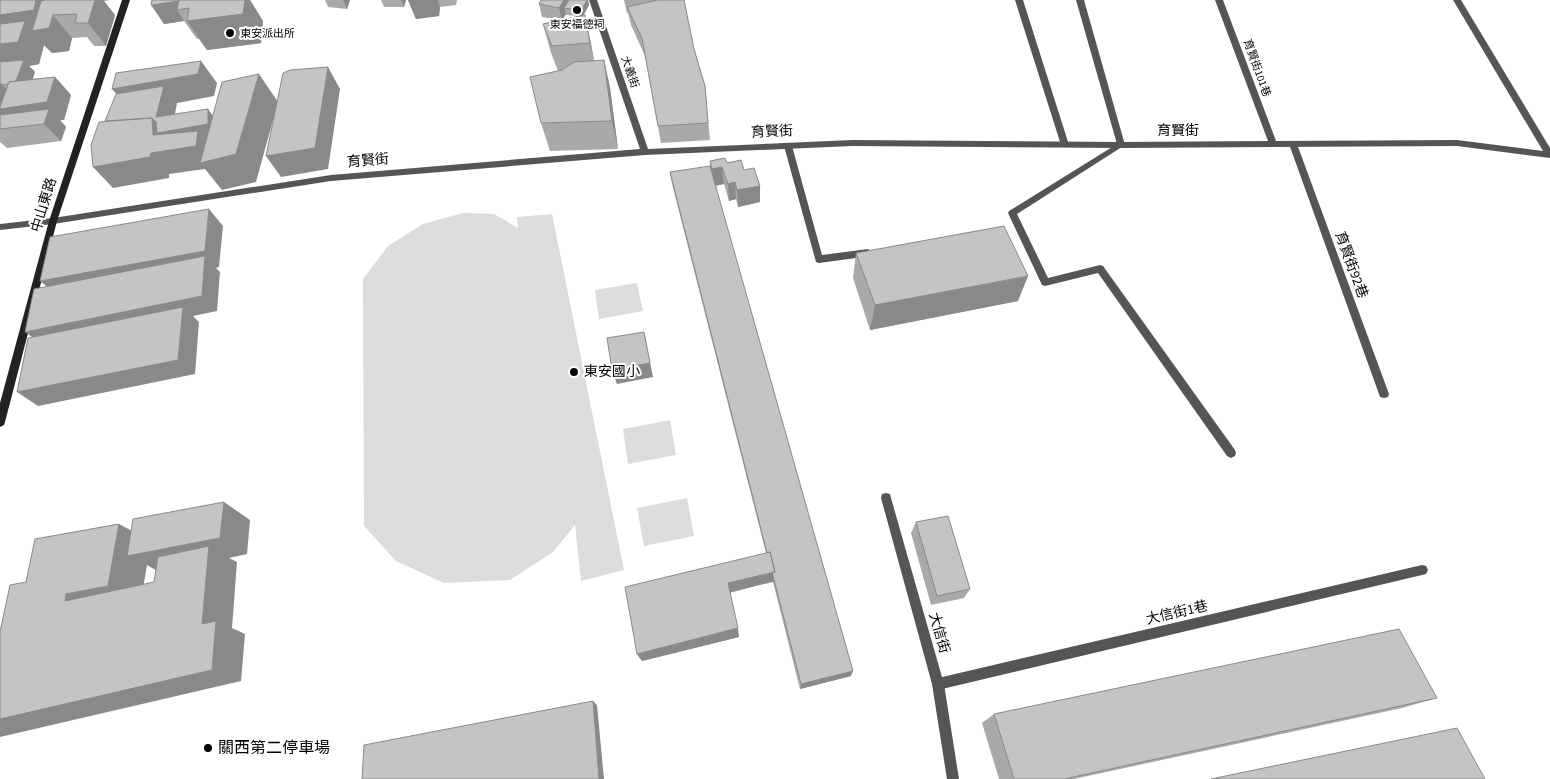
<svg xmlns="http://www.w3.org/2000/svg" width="1550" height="779" font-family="'Source Sans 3','Noto Sans TC',sans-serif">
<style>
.green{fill:#dcdcdc}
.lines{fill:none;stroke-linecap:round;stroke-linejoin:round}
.lane{fill:#555;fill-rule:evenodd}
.street{fill:#555;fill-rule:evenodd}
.secondary{fill:#222;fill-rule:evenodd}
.wall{fill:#a9a9a9;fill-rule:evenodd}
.shaded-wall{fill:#898989}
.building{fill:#c4c4c4;stroke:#898989}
.poi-dot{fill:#000;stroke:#fff;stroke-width:2}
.labels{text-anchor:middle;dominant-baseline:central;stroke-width:4;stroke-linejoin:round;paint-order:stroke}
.far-poi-label{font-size:11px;fill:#000;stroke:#fff}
.far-street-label{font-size:11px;fill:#000;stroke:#fff}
.street-label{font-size:14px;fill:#000;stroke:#fff}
.poi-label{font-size:14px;fill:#000;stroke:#fff;text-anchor:start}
.near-poi-label{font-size:16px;fill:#000;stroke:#fff;text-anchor:start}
</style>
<rect width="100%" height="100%" fill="#fff"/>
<path class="green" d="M463,213l31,1 24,14 -1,-11 35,-3 72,356 -43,11 -6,-56 -22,27 -43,28 -66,3 -48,-22 -32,-35 -1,-247 25,-33 35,-22z
M637,283l6,28 -44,8 -4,-29z
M670,420l6,35 -48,9 -5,-35z
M687,498l7,38 -50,10 -7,-38z"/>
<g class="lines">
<path class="lane" d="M1015,0h8l46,145 -1,2h-6l-1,-2z
M1076,0h8l41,145 -108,69 31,64 52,-13 3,1 132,184 1,3 -1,3 -4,2 -4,-2 -129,-183 -53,13 -3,-1 -34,-72 1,-2 108,-67z
M1293,141l4,3 92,250 -1,3 -4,1 -4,-1 -1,-3 -90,-250z
M788,143l4,3 30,109 46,-6 5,4 -2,3 -52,7 -3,-1 -32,-116z
M1422,565l4,1 2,4 -2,4 -4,1 -484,115 -4,-2 -2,-4 2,-4 4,-2z"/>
<path class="street" d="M589,0h8l51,149 204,-9 269,2 147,-1 -53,-141h8l53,141 181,-1 86,11 -90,-151h8l89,148v10l-93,-12 -336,2 -269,-2 -207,9 -314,26 -278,43 -53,6v-6l53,-6 278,-43 309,-26z
M886,493l4,1 1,4 53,186 15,95h-12l-15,-95 -51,-186 1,-4z"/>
<path class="secondary" d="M122,0h8l-73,221 -52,201 -1,3 -4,2v-24l49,-182z"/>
</g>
<path class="wall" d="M0,0h111l-7,1 11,14 -9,31h-12l-7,-9 -15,1 -3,13 -17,2 -8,-8 -5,19 -10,2 6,6 -2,7 22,-2 16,18 -7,25h-4l6,7 -5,14 -54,7 -7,-6z
M152,0h98l13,21 -2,22 -54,7 -8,-11h-2l-13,-18 -20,3z
M325,0h25l-3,9 -19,-2z
M381,0h25l-2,7h-20z
M408,0h49l-1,5 -16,2 -1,9 -23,3z
M541,0h47l1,5 -5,10 7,29 3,17 10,-1 6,28 8,61 -68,2 -9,-28 17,-52 -7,-18 -8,-29 17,-4 -18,-3 -3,-13zM566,14v1l12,1 -15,3z
M624,0h60l10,49 11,37 5,54 -49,3 -16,-87 -14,-31 -3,-12h-1z
M710,161l17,2 17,7 16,32 -22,5 -2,-8 -7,2 -5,-17 -9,2 136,490 -51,13 -27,-107 -43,10 9,45 -97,24 -5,-7 129,-101 -94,-369 -2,-12 40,-5z
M856,253l162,48 -148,29 -17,-52z
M916,522l54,67 -6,9 -33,7 -20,-72z
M1437,698l-35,10 -328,71h-75l-17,-56 12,-9z"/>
<path class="shaded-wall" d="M36,0h7l13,15h-3l19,23 -3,13 -17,2 -8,-8 -5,19 -10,2 6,6 -8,23 -27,-26v-54z
M95,0h8l12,15 -9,31 -18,-23z
M188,0l1,8 -12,2 7,11 -20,3 -13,-19z
M245,0h5l13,21 -2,22 -54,7 -20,-29z
M343,0h7l-3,9z
M401,0h5l-2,7z
M408,0h30l2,7 -1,9 -23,3z
M564,0h8l-8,8 2,6 -4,6 -3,-12z
M587,0h1l1,5 -7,12 -1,-6z
M585,15l6,29 5,28 -6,-29z
M604,60l6,28 8,61 -6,-28z
M201,61l16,22 -3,13 -37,7 -5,27 36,-21 13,18 38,-53 19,28 -22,80 -34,8 -17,-21 -36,5v4l-56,10 -20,-21 60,-32 -1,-17 4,-1 -25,-6 -19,-22z
M328,67l12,22 -12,80 -47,8 -15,-21z
M55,77l16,18 -7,25h-4l6,7 -5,14 -17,-17 -44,5v-47l14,15z
M722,167l2,17 -10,2 -2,-17z
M735,182l1,17 -7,2 -1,-17z
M760,186v16l-22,5 -1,-17z
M209,209l14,17 -4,41 -3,1 4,4 -3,39 -24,5 6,6 -4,52 -157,32 -21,-14 28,-46 -20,-14 35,-35 -20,-16z
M1028,276l-10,25 -148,29 5,-25z
M644,332l9,45 -36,7 -5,-14z
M224,502l26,18 -3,34 -18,4 8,4 -5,66 13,6 -4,47 -241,56v-18l202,-95 -43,-52 -12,-7 -6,35 -76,1 1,-7 53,-70 32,17z
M775,572v9l-46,12 -1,-10z
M738,628l1,9 -97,24 -5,-7z
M853,671l-2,5 -51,13 1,-5z
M593,701l4,4 7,74h-5z"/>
<path class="building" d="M0,0h36l-2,10 -34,5z
M46,0h49l-7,23h-13l2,-9 -24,1 -4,13 -17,3 9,-30z
M152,0h27v1l-28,4z
M179,0h66l-2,14 -56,7 2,-13 -12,2z
M541,0h23l-5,8 -20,-4z
M569,0h18l-6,11 -17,-3z
M658,0h26l10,49 11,37 3,37 -50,3 -16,-88 -15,-31z
M585,15l5,28 -38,3 -9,-22z
M25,21l-7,21 -18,2v-20z
M24,60l-8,21 -7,1 -1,2 -6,1 -2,-3v-20z
M604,60l8,61 -71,2 -11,-46 32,-7 12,-8z
M201,61l-3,13 -86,15 4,-16z
M328,67l-13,81 -49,8 17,-83 7,-3z
M259,74l-23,80 -36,9 22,-81z
M55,77l-8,25 -47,7v-2l9,-25z
M164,86l-8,31 52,-8v15l-51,9 -1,-11 -4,-4 -47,3 11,-27z
M49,109l-5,15 -44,5v-14z
M152,118l1,17 45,-4 -2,15 -45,7 -1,4 -57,10 -2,-22 8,-23z
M725,158l2,5 14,-3 3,10 10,-2 6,18 -23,4 -2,-8 -7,2 -6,-17 -10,2 -2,-8z
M710,166l143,505 -52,13 -29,-112h3l-5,-20 -3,1 -97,-381z
M209,209l-4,42 -165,30 10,-44z
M1004,226l24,50 -153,29 -19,-52z
M205,256l-3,40 -177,36 9,-43z
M183,307l-5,53 -161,32 11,-54z
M644,332l6,31 -38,7 -5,-32z
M224,502l-4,36 -93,18 6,-37z
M948,516l22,73 -33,7 -21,-74z
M119,524l-11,62 -42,8 -1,7 89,-19 4,-25 51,-11 -7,78 14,-3 -4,49 -212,49v-87l10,-47 16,-3 9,-43z
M770,552l5,20 -47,11 10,45 -101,26 -12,-67z
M1399,629l38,69 -373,81h-50l-20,-65z
M593,701l6,78h-237l2,-34z
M1457,728l28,51h-274z"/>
<g class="poi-dot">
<circle cx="577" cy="10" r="5"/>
<circle cx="230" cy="33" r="5"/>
<circle cx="574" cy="372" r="5"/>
<circle cx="208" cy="748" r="5"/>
</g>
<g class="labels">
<g class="far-poi-label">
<text x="577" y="24">東安福德祠</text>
<text x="240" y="33" text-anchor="start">東安派出所</text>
</g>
<g class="far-street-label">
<text transform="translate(1257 68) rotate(70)">育賢街101巷</text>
<text transform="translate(630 72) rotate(71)">大義街</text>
</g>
<g class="street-label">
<text x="1178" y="131">育賢街</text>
<text transform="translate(772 132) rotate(-3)">育賢街</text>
<text transform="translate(368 161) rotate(-5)">育賢街</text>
<text transform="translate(44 205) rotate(-73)">中山東路</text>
<text transform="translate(1351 265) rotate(70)">育賢街92巷</text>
<text transform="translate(1177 613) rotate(-13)">大信街1巷</text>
<text transform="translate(939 633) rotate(74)">大信街</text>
</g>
<g class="poi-label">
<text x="584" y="372">東安國小</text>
</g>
<g class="near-poi-label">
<text x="218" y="748">關西第二停車場</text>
</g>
</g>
</svg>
